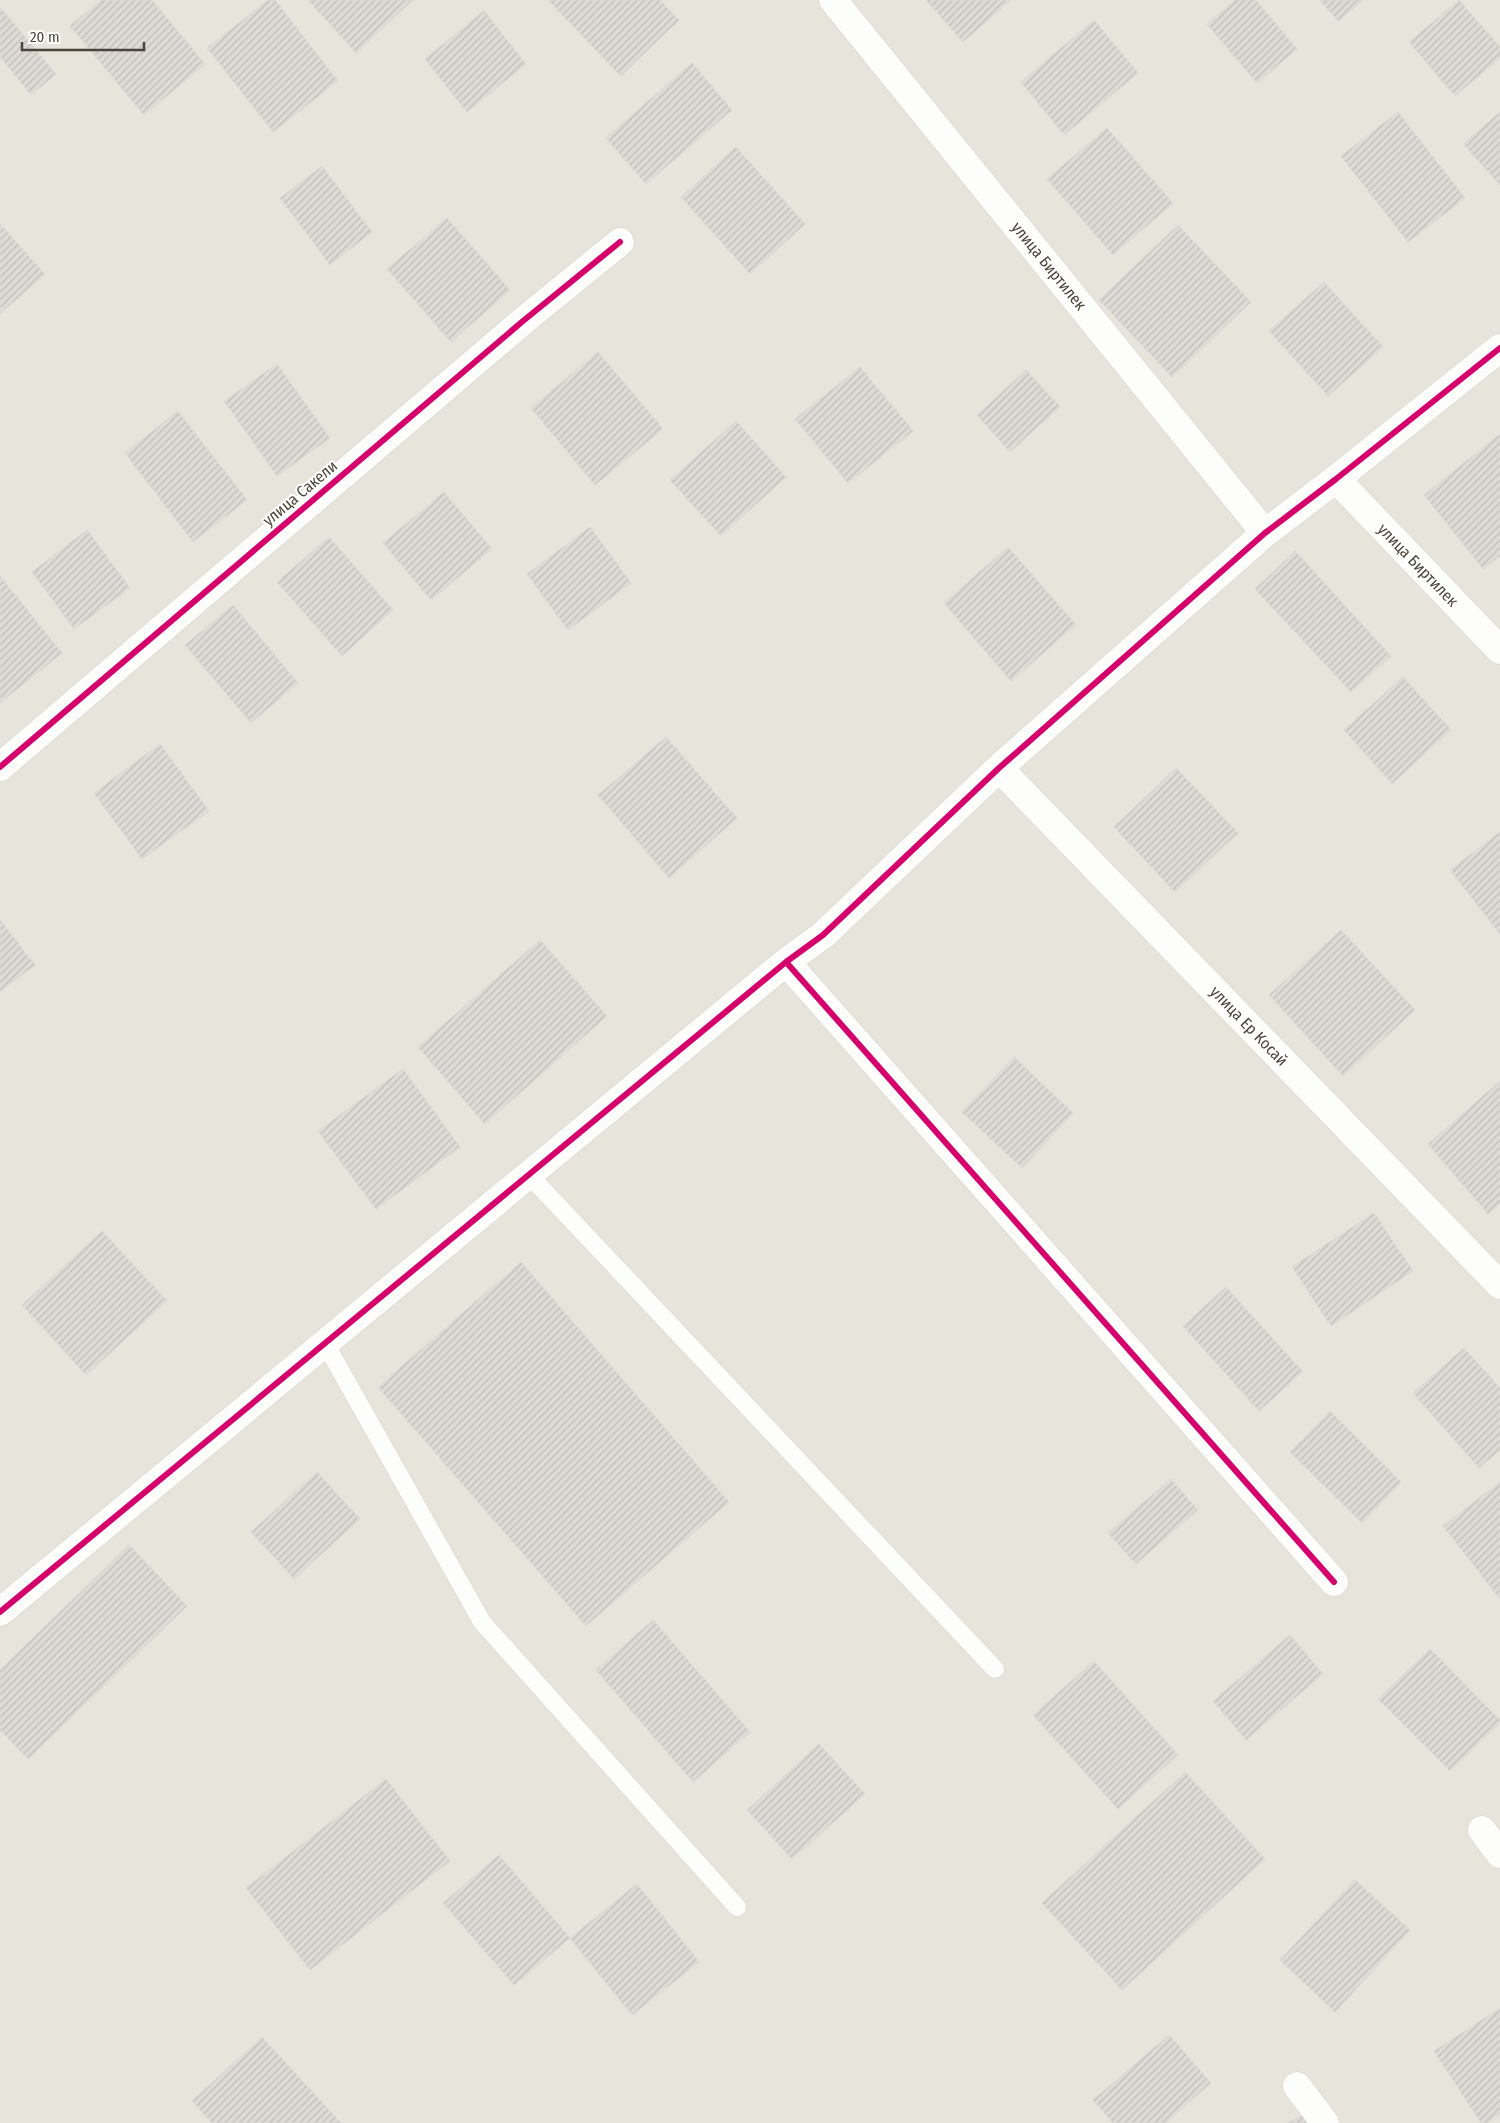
<svg xmlns="http://www.w3.org/2000/svg" width="1500" height="2123" font-family="'Fira Sans Condensed',sans-serif">
<style>
.residential{fill:#e7e4dc}
.building{fill:url(#building-hatch);stroke:#dcd9d4}
.lines{fill:none;stroke-linecap:round;stroke-linejoin:round}
.lane-casing{stroke:#d2d0cb;stroke-width:19}
.street-casing{stroke:#d2d0cb;stroke-width:29}
.lane{stroke:#fdfdfc;stroke-width:18}
.street{stroke:#fdfdfc;stroke-width:28}
.cycleway-casing{stroke:#fff;stroke-width:9}
.cycleway{stroke:#d6006c;stroke-width:6}
.labels{text-anchor:middle;dominant-baseline:central;stroke-width:4;stroke-linejoin:round;paint-order:stroke}
.street-label{font-size:16px;fill:#4b4439;stroke:#fff}
</style>
<defs>
<pattern id="building-hatch" width="6" height="6" patternUnits="userSpaceOnUse" patternTransform="scale(1.25)"><rect width="6" height="6" fill="#dedbd6"/><path d="M-1 1l2-2M0 6l6-6M5 7l2-2" fill="none" stroke="#c0bdb8"/></pattern>
</defs>
<rect width="100%" height="100%" fill="#f4f2ee"/>
<path class="residential" d="M0,0h1500v2123h-1500z"/>
<path class="building" d="M101,0h51l53,64 -61,51 -74,-89z
M268,0h7l63,81 -65,51 -66,-84z
M308,0h105l-57,53z
M548,0h112l19,20 -58,56z
M926,0h85l-48,42z
M1235,0h21l41,49 -40,34 -50,-59z
M1320,0h44l-26,21z
M1459,0l41,47v11l-45,38 -46,-54z
M0,7l56,67 -25,21 -31,-38z
M484,11l42,53 -59,48 -42,-53z
M1094,20l44,53 -74,62 -43,-53z
M692,63l40,47 -86,74 -40,-46z
M1398,112l67,86 -57,44 -67,-86z
M1500,112v73l-37,-41z
M1107,128l66,75 -60,52 -66,-76z
M736,147l69,77 -55,50 -69,-77z
M322,166l50,66 -42,33 -50,-67z
M447,218l63,72 -59,52 -64,-73z
M0,224l45,50 -45,40z
M1178,225l73,77 -79,75 -73,-77z
M1324,282l59,65 -55,49 -59,-65z
M598,352l65,77 -68,56 -64,-77z
M277,364l53,74 -53,38 -53,-75z
M860,367l53,64 -65,52 -53,-64z
M1026,370l34,37 -50,45 -33,-37z
M178,411l69,89 -54,42 -68,-89z
M736,421l50,56 -65,59 -51,-56z
M1500,434v122l-17,13 -59,-74z
M444,492l48,57 -61,51 -48,-57z
M590,527l41,56 -63,47 -41,-56z
M87,530l43,58 -56,41 -42,-57z
M329,537l64,73 -51,46 -65,-74z
M1008,547l68,78 -65,56 -67,-78z
M1295,551l96,105 -40,36 -96,-103z
M0,576l62,77 -62,50z
M233,605l65,78 -47,40 -66,-78z
M1403,677l48,53 -59,54 -48,-54z
M666,737l71,81 -68,60 -71,-83z
M160,744l49,67 -67,48 -48,-66z
M1176,768l62,65 -63,59 -61,-65z
M1500,832v102l-50,-64z
M0,920l35,45 -35,27z
M1341,930l74,80 -72,66 -74,-81z
M540,940l67,76 -122,108 -67,-77z
M1014,1057l59,56 -51,55 -60,-56z
M403,1069l57,78 -84,62 -58,-78z
M1500,1081v123l-12,10 -60,-70z
M1374,1213l39,58 -82,55 -39,-59z
M102,1231l65,70 -81,74 -64,-70z
M521,1262l208,240 -143,124 -208,-239z
M1226,1287l77,85 -44,39 -76,-85z
M1464,1348l36,40v62l-21,18 -66,-75z
M1330,1411l71,71 -39,41 -72,-71z
M317,1472l43,47 -66,60 -43,-47z
M1171,1479l27,31 -62,54 -28,-31z
M1500,1482v117l-57,-73z
M129,1545l58,61 -159,153 -28,-29v-60z
M653,1620l97,112 -57,50 -97,-112z
M1290,1635l33,39 -77,66 -33,-39z
M1430,1649l70,71v3l-50,48 -72,-72z
M1094,1661l84,94 -60,54 -85,-94z
M819,1744l46,50 -73,65 -45,-49z
M1185,1772l80,87 -143,131 -80,-87z
M386,1779l64,82 -140,109 -64,-82z
M499,1855l71,83 -56,47 -71,-82z
M1355,1880l55,50 -75,82 -55,-52z
M637,1884l62,78 -67,53 -62,-77z
M1500,2008v106l-13,9h-6l-47,-72z
M1169,2035l42,48 -45,40h-53l-20,-23z
M262,2037l79,86h-129l-20,-22z
M1309,2112l5,11h-27z"/>
<g class="lines">
<g class="lane-casing">
<path id="lane" d="M529,1175l466,494
M325,1343l157,279 255,285"/>
</g>
<g class="street-casing">
<path id="street" d="M833,0l432,533
M1336,479l164,171
M0,767l523,-446 97,-79
M999,768l501,517
M786,962l548,620
M0,1612l786,-650 37,-27 176,-167 266,-235 71,-54 164,-131
M1482,1830l18,24
M1297,2086l28,37"/>
</g>
<use href="#lane" class="lane"/>
<use href="#street" class="street"/>
<g class="cycleway-casing">
<path id="cycleway" d="M0,767l523,-446 97,-79
M786,962l548,620
M0,1612l786,-650 37,-27 176,-167 266,-235 71,-54 164,-131"/>
</g>
<use href="#cycleway" class="cycleway"/>
</g>
<g class="labels">
<g class="street-label">
<text transform="translate(1049 266) rotate(51)">улица Биртилек</text>
<text transform="translate(300 493) rotate(-40)">улица Сакели</text>
<text transform="translate(1418 565) rotate(46)">улица Биртилек</text>
<text transform="translate(1249 1026) rotate(46)">улица Ер Косай</text>
</g>
</g>
<path d="M22 42v8h122v-8" fill="none" stroke="#4b4439" stroke-width="2.5"/>
<text x="30" y="42" font-size="15" fill="#4b4439" stroke="#ffffff" stroke-width="4" paint-order="stroke">20 m</text>
</svg>
